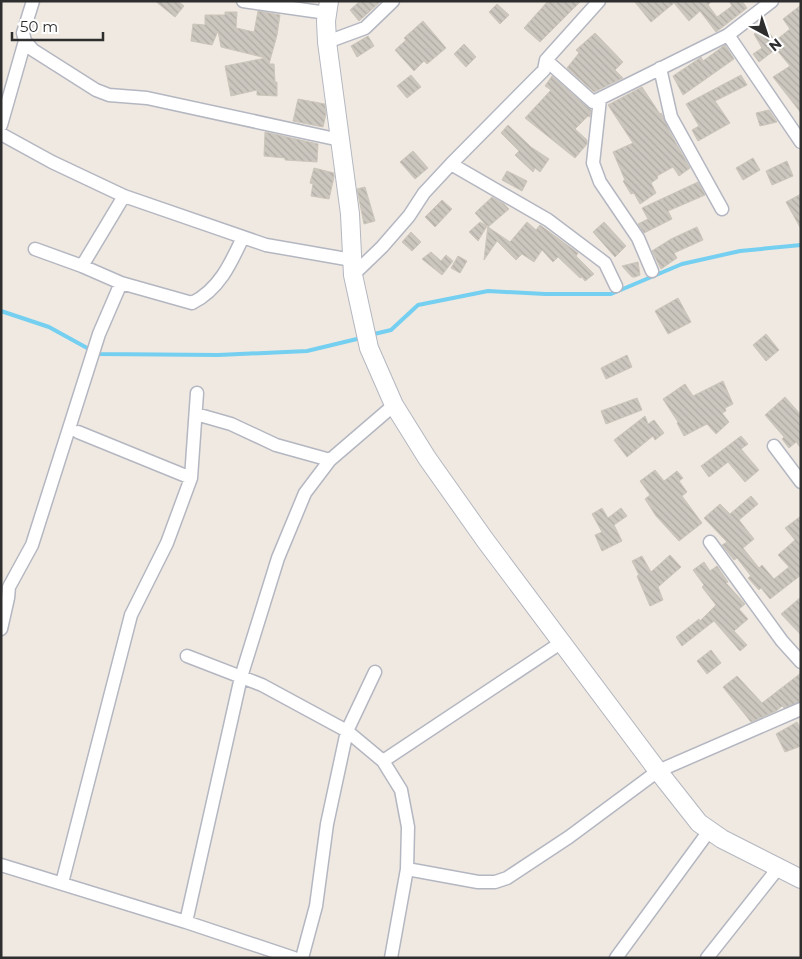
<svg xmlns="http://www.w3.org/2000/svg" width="802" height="959" font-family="Montserrat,sans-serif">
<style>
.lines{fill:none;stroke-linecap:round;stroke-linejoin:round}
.stream{stroke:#75cff0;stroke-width:4}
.building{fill:url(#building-back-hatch);stroke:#cbc5ba}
.street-casing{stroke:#b4b7c1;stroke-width:15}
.secondary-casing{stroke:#b4b7c1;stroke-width:20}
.street{stroke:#fff;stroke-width:12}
.secondary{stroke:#fff;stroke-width:18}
</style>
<defs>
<pattern id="building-back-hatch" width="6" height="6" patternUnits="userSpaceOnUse" patternTransform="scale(1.25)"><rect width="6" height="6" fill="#cbc7bf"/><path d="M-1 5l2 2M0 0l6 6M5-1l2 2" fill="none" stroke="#afaba4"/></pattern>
</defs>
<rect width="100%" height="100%" fill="#efe9e1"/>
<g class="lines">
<path class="stream" d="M1,311l48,16 49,27 120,1 89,-4 54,-13
M370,335l21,-5 27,-25 70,-14 57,3h66l71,-30 58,-13 61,-6"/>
</g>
<path class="building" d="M155,1h23l6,5 -9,11z
M360,1h21l-22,20 -9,-11z
M548,1h33l-41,41 -16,-14z
M634,1h78l-4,4 9,12 15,-11 -3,-5h13l5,7 -31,24 -16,-21 -11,10 -15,-18 -23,19z
M497,4l12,11 -9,9 -11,-12z
M801,5v108l-28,-36 17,-11 -14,-17 -17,13 -6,-8 9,-6 -8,-14 11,-8 10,15 15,-12 -7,-10z
M258,11l22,4 -3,20 -8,29h5l1,18h2v14l-20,-1v-5l-26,6 -6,-30 41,-8 -45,-11 -3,-16 -6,14 -21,-4 2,-17 12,1v-10h20v-3h12l-1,16 18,4z
M423,21l23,27 -19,16 -3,-3 -10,10 -19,-21 11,-10 -2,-2z
M595,33l28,29 -8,8 8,8 -29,14 -27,-24 12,-15 -3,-3z
M368,36l6,10 -17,11 -6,-11z
M464,44l12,13 -10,10 -12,-13z
M725,45l9,14 -51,36 -10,-19 24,-16 4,-3 2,4z
M411,75l10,12 -14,11 -10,-12z
M741,75l6,10 -32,16 15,22 -32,18 -6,-11 7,-4 -13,-22z
M552,76l39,34 -1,7 -2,-1 -13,13 12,11v4l-12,14 -50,-40 26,-28 -6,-4z
M642,87l18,27 1,-1 12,25 17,30 -11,8 -6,-9 -16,9 1,2 -7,5 5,10 -16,11 -6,-11 -3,1 -8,-13 2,-1 -12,-28 20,-9 -25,-38z
M298,99l27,5 1,10 -3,13 -30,-6z
M769,110l8,12 -17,4 -4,-13z
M508,125l23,22 18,12 -9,13 -5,-4 -2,4 -18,-17 4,-4 -18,-18z
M265,132l53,12 -1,18 -32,-2v-2l-21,-2z
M413,151l15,17 -13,11 -15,-17z
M753,158l7,12 -17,10 -7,-12z
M787,161l6,15 -21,9 -6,-14z
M314,168l20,5v4l-5,22 -18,-3 2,-12 -3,-1z
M507,171l20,10 -5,10 -20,-11z
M698,182l7,13 -37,16 4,8 -28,14 -6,-9 10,-5 -6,-11z
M365,187l10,34 -11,3 -7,-35z
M801,194v35l-15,-27z
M492,197l12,7 5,5 -21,18 22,15 17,-20 9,8 4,-5 38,28 -2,3 18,18 -9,7 -3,-4 -2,1 -22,-21 -5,5 -11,-12 -8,12 -12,-8 -6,6 -19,-19 -13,19 4,-35 -1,1 -12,-13z
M442,200l10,9 -17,18 -10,-10z
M480,222l7,4 -9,15 -9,-9z
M604,222l22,24 -11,11 -22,-25z
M697,227l6,13 -29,13 3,5 -16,11 -9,-18 19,-12z
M411,232l10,10 -9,9 -10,-9z
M431,252l10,9 5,-6 7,6 -11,14 -20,-16z
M458,256l9,5 -7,12 -9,-5z
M638,262l2,13 -5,2h-3l-10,-11z
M678,298l13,24 -23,12 -13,-23z
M766,334l13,16 -13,11 -13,-16z
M627,355l5,12 -26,12 -5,-11z
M723,381l10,23 -8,4 1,3 -4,2 7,9 -13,12 -9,-10 -23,12 -7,-13 1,-1 -15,-23 22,-15 8,12z
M785,397l16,18v33l-5,-6 -7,6 -7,-9 2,-2 -19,-22z
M637,398l5,12 -36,14 -5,-13z
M645,416l3,8 6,-4 10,13 -9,7 -2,-4 -26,21 -13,-17z
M741,436l7,8 -7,5 18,21 -14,12 -17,-20 -19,15 -8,-11z
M655,470l9,11 13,-10 6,7 -4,3 8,11 -5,4 20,27 -23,18 -23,-25 -11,-17 5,-4 -10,-14z
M751,496l7,8 -19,16 15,19 -11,9 16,20 3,-3 12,14 15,-12 -11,-12 17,-15 -10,-12 16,-12v59l-31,24 -9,-11 -2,2 -11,-12 3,-2 -14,-18 -3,2 -12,-15 5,-3 -23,-24 16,-14 10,10z
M602,508l6,10 13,-10 6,8 -13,9 8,16 -20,10 -7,-16 7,-3 -10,-18z
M670,555l11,12 -23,20 5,13 -13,6 -13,-30 2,-1 -7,-14 10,-5 9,16z
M704,562l6,9 7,-5 11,16 -2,1 19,21 -6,5 9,10 -14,12 13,14 -7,6 -26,-30 -32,25 -6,-9 23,-18 1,2 16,-16 -14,-18 2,-2 -11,-15z
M801,597v38l-20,-21z
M711,650l10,13 -14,11 -10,-13z
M801,673v28l-17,7 -2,-2 -6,5 -25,11 -28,-35 14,-11 25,27z
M797,722l4,7v17l-16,6 -9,-18z"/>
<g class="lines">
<g class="street-casing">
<path id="street" d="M243,1l84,12
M728,35l73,107
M25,41l8,9 63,40 13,5 38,3 193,42
M327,42l38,-14 28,-27
M546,60l47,42 135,-67 44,-34
M660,68l11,49 51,92
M600,99l-7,64 7,19 38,56 14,33
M1,125l24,-84 -2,-8 10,-32
M1,134l51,28 72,34 142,49 86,15
M451,164l97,56 57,43 11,23
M35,249l47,17 39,17 71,20c27,-13 39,-40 51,-66
M82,266l42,-70
M353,275l29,-28 27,-31 15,-23 27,-29 93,-94 2,-10 53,-59
M196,414l35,10 45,21 54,15
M78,432l113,46
M774,446l27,36
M710,542l72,99 19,21
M1,629l7,-31 1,-11 23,-42 67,-211 22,-51
M187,656l75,29 85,46 36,30 18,29 7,37 -1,42 -16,89
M383,761l179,-119
M1,865l185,57 108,36
M407,869l71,13h17l12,-4 62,-41 89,-66 143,-62
M62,883l69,-268 36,-72 24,-65 6,-85
M186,922l55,-245 37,-119 27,-65 25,-33 64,-55
M302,958l14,-52 11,-82 20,-93 28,-59
M616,958l93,-127
M707,958l72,-91"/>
</g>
<g class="secondary-casing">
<path id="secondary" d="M329,1l-3,20 1,21 23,172 3,61 16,73 25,57 33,53 58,82 173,231 41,52 23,16 79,40"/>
</g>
<use href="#street" class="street"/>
<use href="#secondary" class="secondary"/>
</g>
<rect width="802" height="959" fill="none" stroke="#2e2e2e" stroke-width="5"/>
<g transform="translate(767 35) rotate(140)" stroke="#ffffff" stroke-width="4" paint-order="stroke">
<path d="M0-4L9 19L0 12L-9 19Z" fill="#2e2e2e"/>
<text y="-8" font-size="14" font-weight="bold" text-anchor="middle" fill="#2e2e2e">N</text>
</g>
<path d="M12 32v8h91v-8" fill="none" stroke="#2e2e2e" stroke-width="2.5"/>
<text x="20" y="32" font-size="15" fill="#2e2e2e" stroke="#ffffff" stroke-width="4" paint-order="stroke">50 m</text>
</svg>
